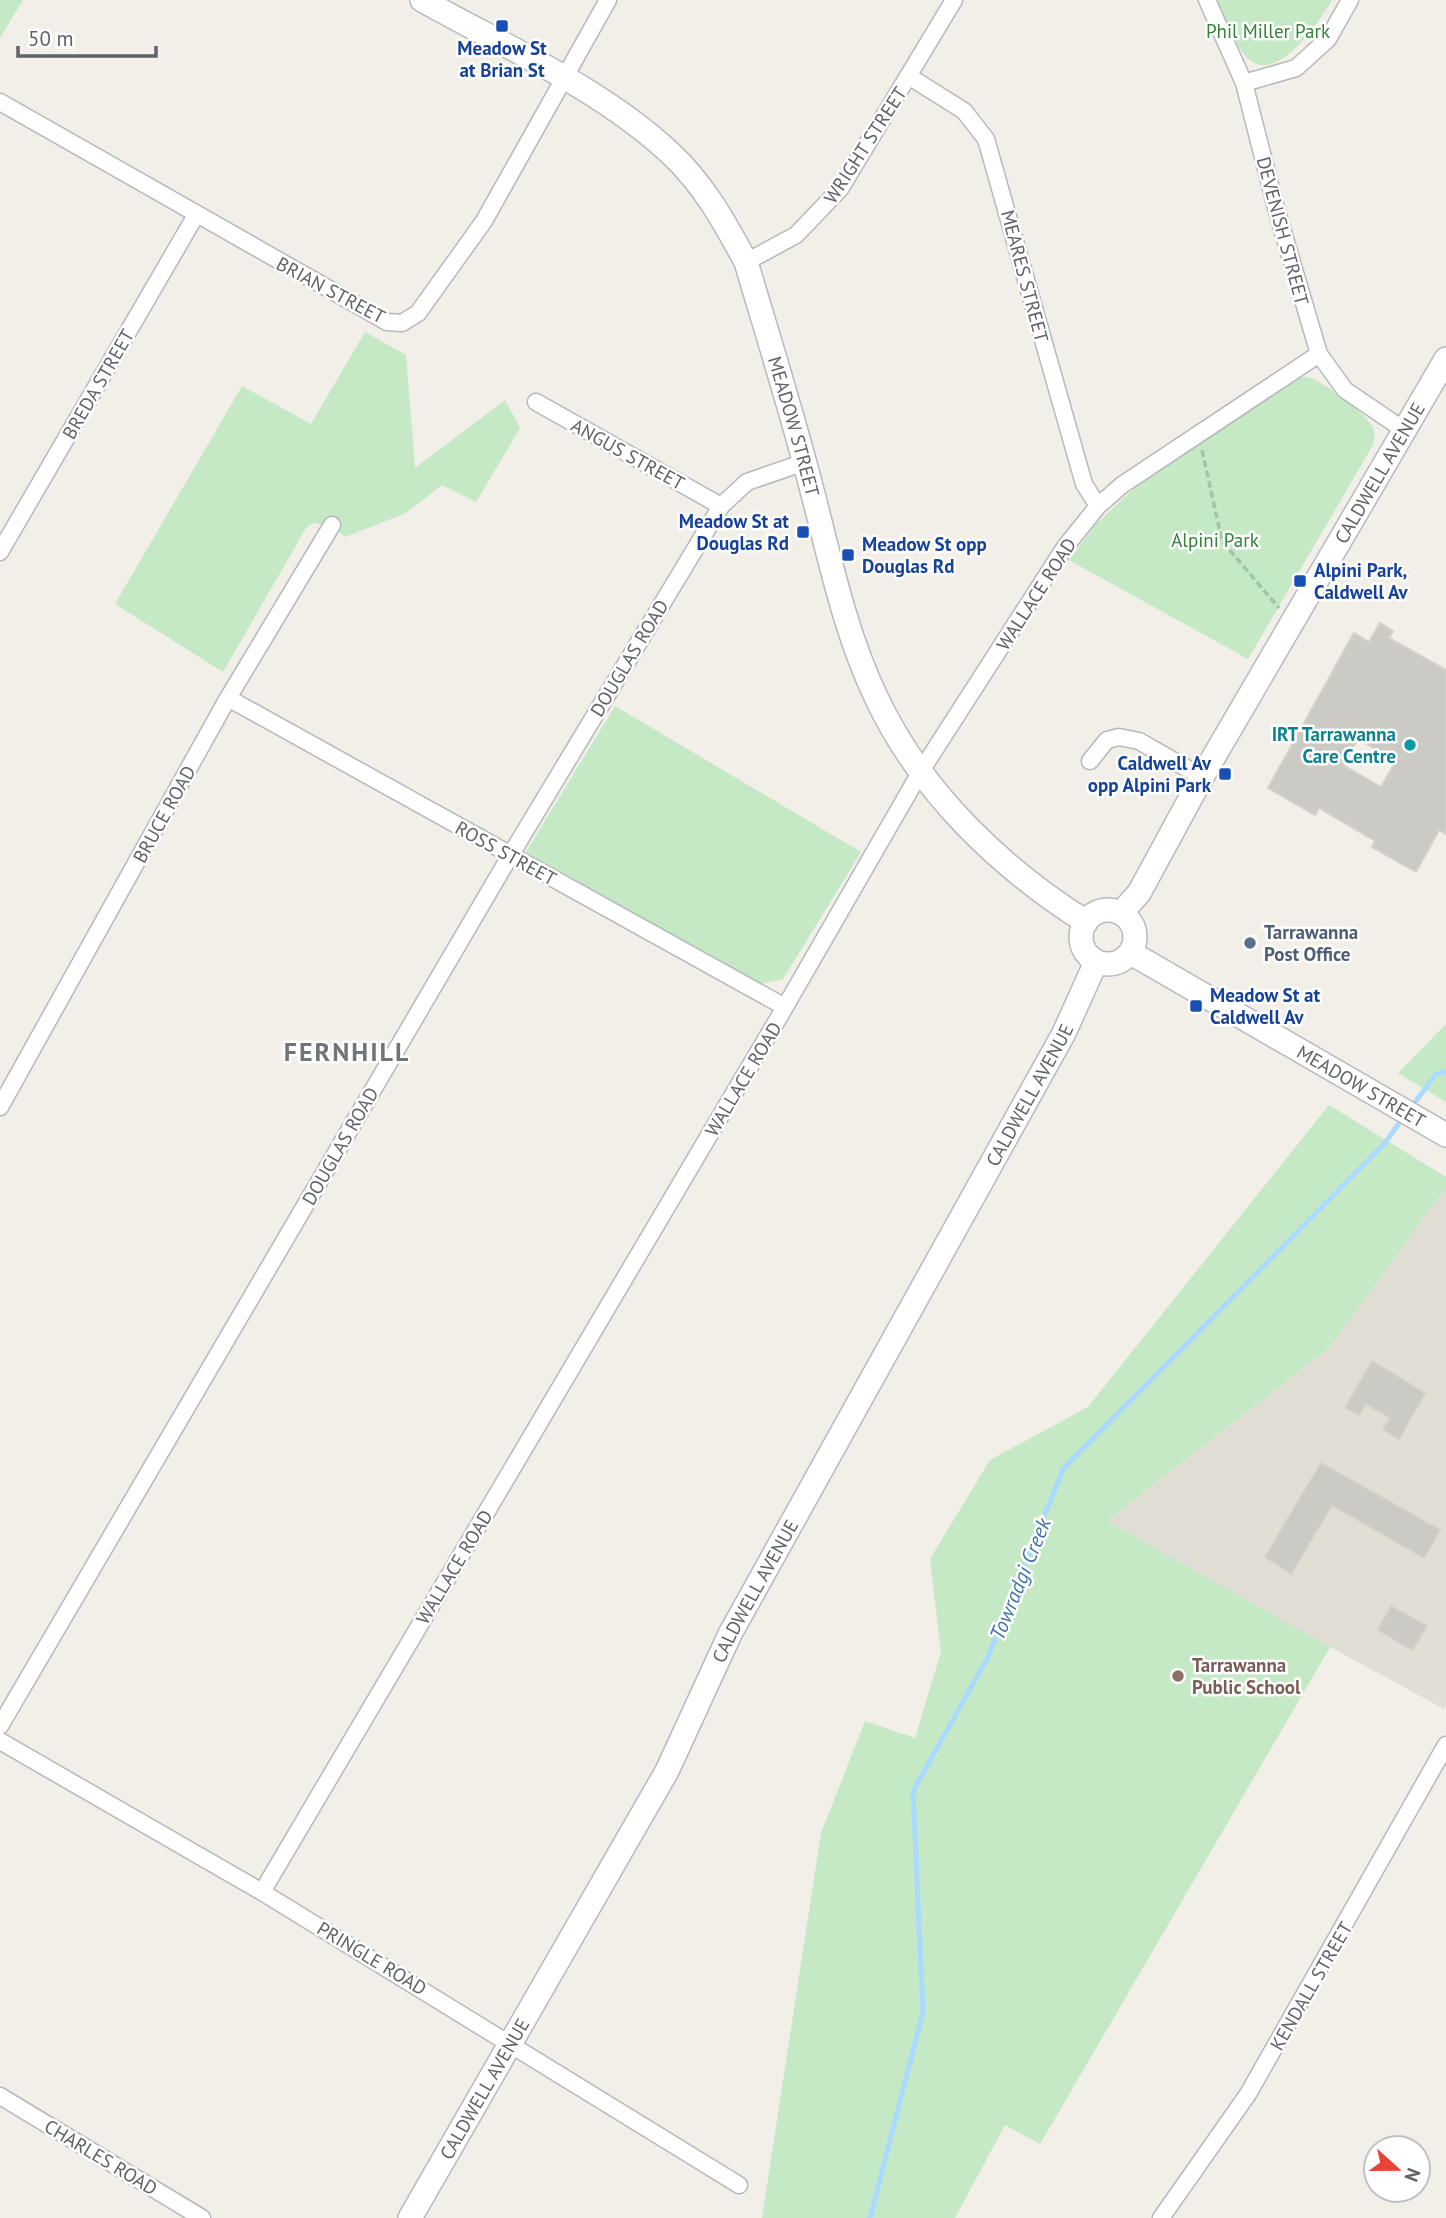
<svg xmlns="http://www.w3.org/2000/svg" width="1446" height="2218" font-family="'PT Sans',sans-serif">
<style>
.education{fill:#e1ded6}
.green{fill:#c5e8c5}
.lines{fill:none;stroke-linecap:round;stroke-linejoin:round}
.stream{stroke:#aadaff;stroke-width:5}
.building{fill:#cccac5;stroke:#d6d1c6;stroke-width:2;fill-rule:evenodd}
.minor-casing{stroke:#b5b8bc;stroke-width:19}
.secondary-casing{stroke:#b6babf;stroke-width:26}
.path{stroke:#9cc7a9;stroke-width:3.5;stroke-dasharray:7 3.5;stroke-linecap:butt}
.minor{stroke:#fff;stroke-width:16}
.secondary{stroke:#fff;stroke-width:23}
.transit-dot{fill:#1a4fb4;stroke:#fff;stroke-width:2.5}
.culture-dot{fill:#0f9aa8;stroke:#fff;stroke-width:2.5}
.service-dot{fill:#5c6f8a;stroke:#fff;stroke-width:2.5}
.education-dot{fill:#8d6e63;stroke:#fff;stroke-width:2.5}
.labels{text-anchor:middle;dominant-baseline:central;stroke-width:5;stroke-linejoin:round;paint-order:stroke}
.park-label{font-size:19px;fill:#348238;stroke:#fff}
.transit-label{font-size:19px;font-weight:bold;fill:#164399;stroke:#fff;text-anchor:start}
.street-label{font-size:19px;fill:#5f6368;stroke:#fff}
.culture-label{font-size:19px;font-weight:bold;fill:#0d838f;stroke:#fff;text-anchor:end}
.service-label{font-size:19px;font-weight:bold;fill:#4e5e75;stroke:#fff;text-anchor:start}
.education-label{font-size:19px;font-weight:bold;fill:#785e54;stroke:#fff;text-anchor:start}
.water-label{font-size:21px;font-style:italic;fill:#4174aa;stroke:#fff}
.district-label{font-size:26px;font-weight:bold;letter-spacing:2px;fill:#70757a;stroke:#fff}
</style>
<rect width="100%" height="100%" fill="#f1efe8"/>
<path class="education" d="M1446,1187v519l-2,3 -114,-62 -290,497 67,-623 223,-174z"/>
<path class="green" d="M0,0h23l-23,38z
M1217,0h115c-13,22 -59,92 -88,54 -12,-15 -19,-37 -27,-54z
M365,332l41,23 9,113 90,-68 15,28 -44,74 -34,-17 -36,28 -61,24 -13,-12 -19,-2 -7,5 -83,144 -108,-68 127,-218 69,38z
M1307,377c15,3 60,37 66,51 3,6 1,11 0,17l-125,214 -179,-99 27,-36 44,-41 157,-105z
M615,706l246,146 -78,127 -24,5 -233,-132z
M1446,1024v78l-48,-29z
M1329,1105l117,72v10l-116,160 -223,174 223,126 -290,497 -35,-19 -50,93h-193l59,-385 44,-112 50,17 26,-86 -11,-93 60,-99 98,-53z"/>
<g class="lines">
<path class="stream" d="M1410,1109l26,-35 10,-2
M870,2218l53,-206 -10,-221 75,-134 75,-188 322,-326 19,-27"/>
</g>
<path class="building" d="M1380,623l13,8 -4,7 57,32v164l-7,-4 -23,42 -44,-25 3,-6 -56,-33 -4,7 -47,-27 86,-155 15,9zM1358,739l38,22 -15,26 -38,-22z
M1372,1361l53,32 -26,46 -16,-9 7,-12 -24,-14 -7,11 -14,-7z
M1321,1463l119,67 -16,28 -92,-53 -41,69 -26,-17z
M1391,1606l36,20 -15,24 -34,-20z"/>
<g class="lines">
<g class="minor-casing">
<path id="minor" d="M1207,0l37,83 32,125 43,146 26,36 59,40
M910,77l54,34 22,28 98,345 14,22
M1244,83l52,-15 32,-29 22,-39
M0,102l387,220 15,1 16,-10 66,-92 124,-221
M746,262l50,-27 44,-46 114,-189
M536,402l185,104
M0,552l196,-337
M228,698l557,309
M1090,761l17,-21 12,-3 20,4 63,36
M0,1107l228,-409 104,-173
M0,1726l510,-870 211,-350 26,-24 58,-20
M0,1741l262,151 477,293
M262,1892l523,-885 136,-236 144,-224 33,-41 24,-21 197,-131
M0,2096l202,122
M1161,2218l87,-124 198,-349"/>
</g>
<g class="secondary-casing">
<g id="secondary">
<path id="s1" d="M422,0c82,46 180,89 248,153 33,30 55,70 76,109 21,71 43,141 62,213 20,74 35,153 68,222 44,94 123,170 210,225"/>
<circle cx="1108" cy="937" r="27"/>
<path id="s2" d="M1121,913l18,-20 63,-116 244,-418"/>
<path id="s3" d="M1131,953l315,182"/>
<path id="s4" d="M410,2218l257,-447 63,-137 334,-601 32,-71"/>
</g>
</g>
<path class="path" d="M1202,450l20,91 57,67"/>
<use href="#minor" class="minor"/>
<use href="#secondary" class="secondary"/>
</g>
<g class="transit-dot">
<rect x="495" y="19" width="14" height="14" rx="3.5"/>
<rect x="796" y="525" width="14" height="14" rx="3.5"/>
<rect x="841" y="548" width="14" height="14" rx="3.5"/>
<rect x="1293" y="574" width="14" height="14" rx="3.5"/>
<rect x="1218" y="767" width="14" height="14" rx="3.5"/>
<rect x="1189" y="999" width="14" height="14" rx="3.5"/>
</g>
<circle class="culture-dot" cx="1410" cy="745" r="7"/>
<circle class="service-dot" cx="1250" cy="943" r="7"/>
<circle class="education-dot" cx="1178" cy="1676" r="7"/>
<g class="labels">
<g class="park-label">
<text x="1268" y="31">Phil Miller Park</text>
<text x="1215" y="540">Alpini Park</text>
</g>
<g class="transit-label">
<text x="502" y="48" text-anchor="middle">Meadow St<tspan x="502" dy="22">at Brian St</tspan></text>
<text x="789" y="521" text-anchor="end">Meadow St at<tspan x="789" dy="22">Douglas Rd</tspan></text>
<text x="862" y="544">Meadow St opp<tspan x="862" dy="22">Douglas Rd</tspan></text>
<text x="1314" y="570">Alpini Park,<tspan x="1314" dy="22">Caldwell Av</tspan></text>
<text x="1211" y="763" text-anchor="end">Caldwell Av<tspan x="1211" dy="22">opp Alpini Park</tspan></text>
<text x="1210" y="995">Meadow St at<tspan x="1210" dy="22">Caldwell Av</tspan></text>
</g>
<g class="street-label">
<text transform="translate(865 145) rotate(-57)">WRIGHT STREET</text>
<text transform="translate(1283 231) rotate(75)">DEVENISH STREET</text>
<text transform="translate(1025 276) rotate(75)">MEARES STREET</text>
<text transform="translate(331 290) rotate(28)">BRIAN STREET</text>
<text transform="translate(98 384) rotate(-60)">BREDA STREET</text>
<text stroke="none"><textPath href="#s1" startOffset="597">MEADOW STREET</textPath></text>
<text transform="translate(628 454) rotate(29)">ANGUS STREET</text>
<text stroke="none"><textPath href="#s2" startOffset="511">CALDWELL AVENUE</textPath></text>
<text transform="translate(1036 594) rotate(-57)">WALLACE ROAD</text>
<text transform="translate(629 658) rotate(-59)">DOUGLAS ROAD</text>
<text transform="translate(164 814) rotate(-61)">BRUCE ROAD</text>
<text transform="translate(506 853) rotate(29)">ROSS STREET</text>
<text transform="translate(743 1079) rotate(-59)">WALLACE ROAD</text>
<text stroke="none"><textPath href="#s3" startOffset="266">MEADOW STREET</textPath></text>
<text stroke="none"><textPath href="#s4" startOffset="1283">CALDWELL AVENUE</textPath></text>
<text transform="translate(340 1146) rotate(-60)">DOUGLAS ROAD</text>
<text transform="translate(454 1567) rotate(-59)">WALLACE ROAD</text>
<text stroke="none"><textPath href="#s4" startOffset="716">CALDWELL AVENUE</textPath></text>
<text transform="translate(372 1958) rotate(31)">PRINGLE ROAD</text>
<text transform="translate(1311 1986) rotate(-60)">KENDALL STREET</text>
<text stroke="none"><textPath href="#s4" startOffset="149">CALDWELL AVENUE</textPath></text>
<text transform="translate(101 2157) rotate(31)">CHARLES ROAD</text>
</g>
<g class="culture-label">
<text x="1396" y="734">IRT Tarrawanna<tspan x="1396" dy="22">Care Centre</tspan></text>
</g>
<g class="service-label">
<text x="1264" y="932">Tarrawanna<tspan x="1264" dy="22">Post Office</tspan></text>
</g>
<g class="education-label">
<text x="1192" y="1665">Tarrawanna<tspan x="1192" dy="22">Public School</tspan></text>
</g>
<g class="water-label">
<text transform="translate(1020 1579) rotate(-68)">Towradgi Creek</text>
</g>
<g class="district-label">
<text x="347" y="1051">FERNHILL</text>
</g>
</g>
<g transform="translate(1397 2169) rotate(111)"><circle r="33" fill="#ffffff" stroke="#bfc1c3" stroke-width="2"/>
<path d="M0-5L12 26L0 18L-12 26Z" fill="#ea4335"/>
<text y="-10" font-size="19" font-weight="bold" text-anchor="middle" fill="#5f6368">N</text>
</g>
<path d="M18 46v10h138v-10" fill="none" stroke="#5f6368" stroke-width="3.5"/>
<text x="28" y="46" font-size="21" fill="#5f6368" stroke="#ffffff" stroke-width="5" paint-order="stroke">50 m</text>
</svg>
